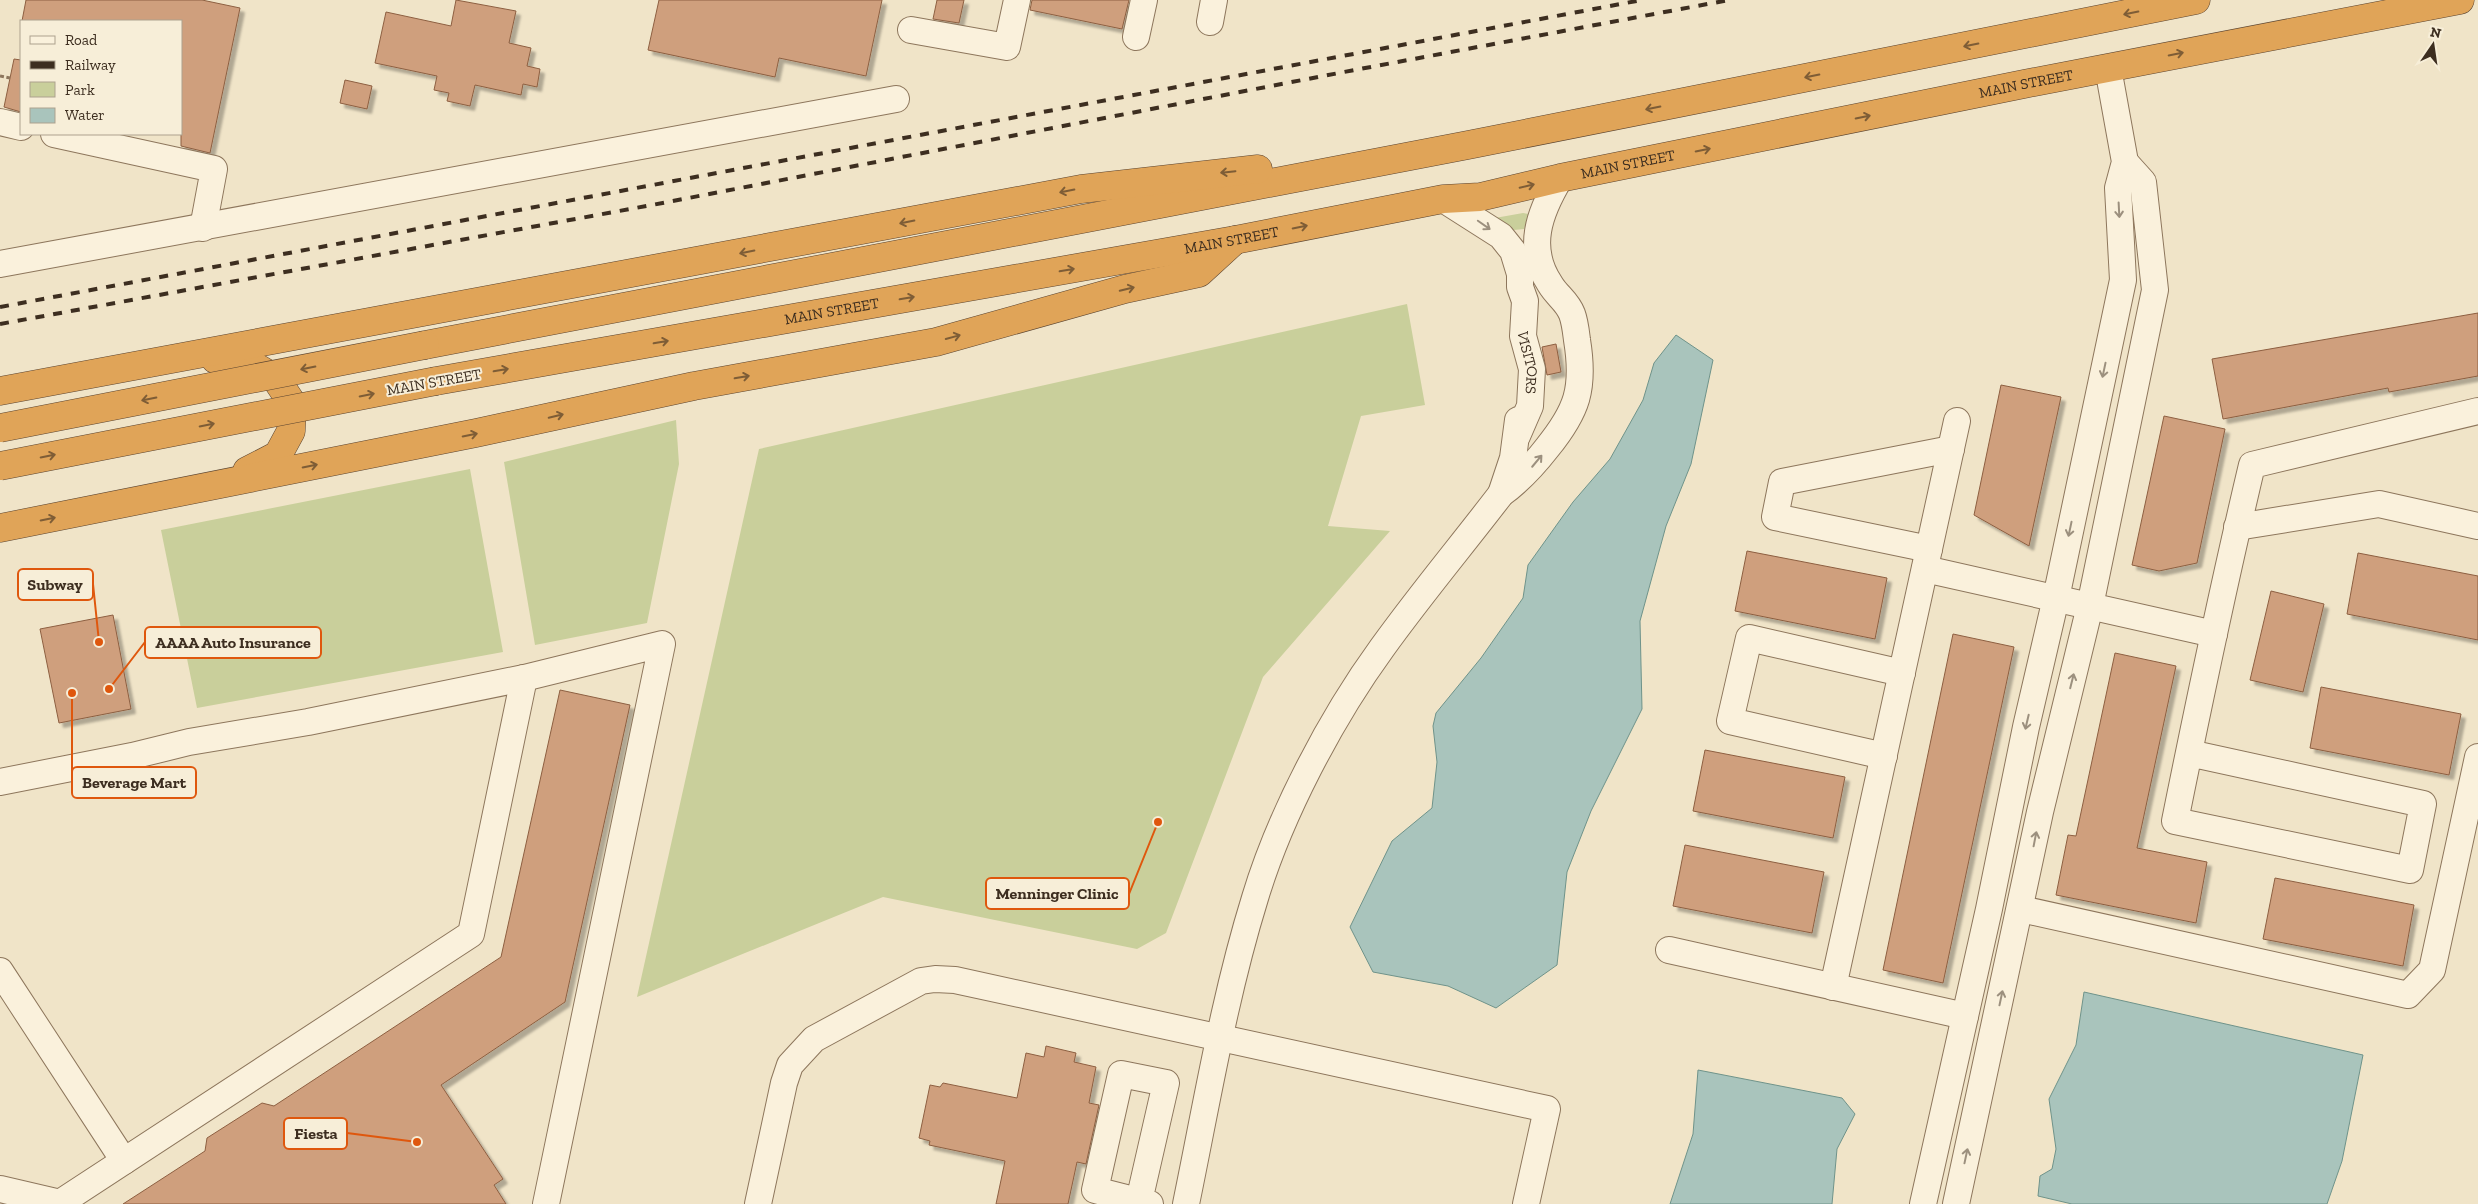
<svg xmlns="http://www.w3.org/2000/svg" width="2478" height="1204" font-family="'Zilla Slab',serif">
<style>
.green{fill:#c9cf9b}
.water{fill:#a9c4bc;stroke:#6f938a}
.building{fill:#cf9f7d;stroke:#8d5f41;filter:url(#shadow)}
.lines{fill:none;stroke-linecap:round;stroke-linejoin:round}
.minor-casing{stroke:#8d765c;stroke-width:28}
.highway-casing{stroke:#5b4430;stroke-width:29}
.path{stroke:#8d765c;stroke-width:3;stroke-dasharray:4 2.5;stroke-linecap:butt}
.minor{stroke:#faf1dc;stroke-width:26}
.highway{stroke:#e0a458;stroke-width:28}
.rail{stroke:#3d2e20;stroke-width:4;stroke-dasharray:9 9;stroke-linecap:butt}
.highway-bridge-casing{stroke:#5b4430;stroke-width:29;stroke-linecap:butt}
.highway-bridge{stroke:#e0a458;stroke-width:28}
.oneway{stroke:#7e5d36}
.oneway2{stroke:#9c907e}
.labels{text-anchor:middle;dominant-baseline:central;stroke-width:4;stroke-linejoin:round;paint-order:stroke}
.street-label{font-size:15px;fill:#3d2e20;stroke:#f7eed8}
.leader{fill:none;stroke:#df570d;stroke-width:2}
.callout-dot{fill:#df570d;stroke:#f7eed8;stroke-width:2}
.callout{fill:#f7eed8;stroke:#df570d;stroke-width:2}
.callout-label{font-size:16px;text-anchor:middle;font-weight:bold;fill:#3d2e20}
</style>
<defs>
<filter id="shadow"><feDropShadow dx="4.5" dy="4.5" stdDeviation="1" flood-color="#0004"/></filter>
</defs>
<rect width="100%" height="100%" fill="#f0e4c8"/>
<path class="green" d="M1523,213l6,1 -5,15 -10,1 -19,-12z
M1407,304l18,101 -64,11 -33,110 62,5 -127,146 -97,256 -29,16 -254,-52 -246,100 122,-548z
M676,420l3,44 -32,159 -112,22 -31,-183z
M470,469l33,183 -306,56 -36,-178z"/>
<path class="water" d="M1676,335l37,25 -22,104 -25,62 -26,95 2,88 -51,102 -24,61 -10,93 -61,43 -48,-22 -75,-14 -23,-45 42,-86 40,-33 5,-46 -4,-36 3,-13 45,-55 42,-60 5,-33 45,-63 37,-43 33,-59 11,-37z
M2084,992l279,63 -21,106 -15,43h-255l-34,-8 2,-20 12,-7 4,-20 -7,-50 27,-54z
M1698,1070l144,28 13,16 -18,35 -5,55h-162l23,-70z"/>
<path class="building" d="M26,0h176l38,8 -30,145 -29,-7v-125h-159z
M456,0l60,11 -7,32 22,5 -4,18 13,3 -3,18 -14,-3 -2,11 -46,-10 -5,21 -23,-5 2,-8 -15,-3 3,-14 -62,-13 11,-51 65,14z
M659,0h223l-16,76 -87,-18 -4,19 -127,-27z
M937,0h27l-5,23 -26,-4z
M1032,0h97l-7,29 -92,-19z
M14,59l7,1v52l-17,-5z
M345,80l27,6 -5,23 -27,-6z
M2478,313v63l-89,16 -1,-4 -165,31 -11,-60z
M1556,344l5,28 -14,3 -5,-28z
M2001,385l60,12 -32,149 -55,-31z
M2164,416l61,13 -28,134 -38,8 -27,-6z
M1747,551l140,27 -12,61 -140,-28z
M2358,553l120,23v64l-131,-26z
M2271,591l53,13 -21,88 -53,-12z
M113,615l18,94 -72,14 -19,-94z
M1953,634l61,13 -71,336 -60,-13z
M2115,653l61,13 -39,182 70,14 -11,61 -140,-28 12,-60 8,1z
M2321,687l140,27 -12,61 -139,-27z
M560,690l70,15 -65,297 -124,83 62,94 -9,6 12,19h-383l82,-53 2,-13 55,-35 12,3 227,-149z
M1705,750l140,27 -12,61 -140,-27z
M1685,845l139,27 -12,61 -139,-27z
M2275,878l139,27 -11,61 -140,-27z
M1046,1046l30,7 -2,9 22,5 -7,36 10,2 -13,59 -9,-2 -9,42h-72l9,-43 -76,-16 1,-4 -11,-3 11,-53 10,2 3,-4 74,15 9,-45 18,4z"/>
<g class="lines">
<g class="minor-casing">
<g id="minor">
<path d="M1210,22l4,-22"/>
<path d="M911,30l96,17 10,-47"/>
<path d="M1136,37l8,-37"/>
<path d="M0,122l21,5"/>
<path d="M54,134l160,35 -11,59"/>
<path id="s1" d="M1443,199l58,37 12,15 7,23v13l5,14 -2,35 9,33 -2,37 -13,30"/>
<path d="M0,264l896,-165"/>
<path d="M1501,494l12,-36 5,-38"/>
<path d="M2237,527l142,-23 99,22"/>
<path d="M1929,549l-154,-32 7,-35 169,-33"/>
<path d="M1925,569l289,65"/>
<path d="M2189,753l234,51 -13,66 -235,-49c24,-119 49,-238 77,-356l226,-54"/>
<path d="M1884,756l-154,-35 19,-83 153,35"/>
<path d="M0,782l132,-26 57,-14 119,-20 216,-44 138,-34 -116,560"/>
<path d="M2021,909l387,86 24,-25 46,-213"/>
<path d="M1669,950l296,66"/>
<path d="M0,971l124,190"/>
<path d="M1833,987l124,-566"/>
<path d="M0,1189l60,14 411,-269 53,-256"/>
<path d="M1139,1201l27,-118 -45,-9 -26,116 55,14"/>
<path d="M758,1204l26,-121 6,-18 24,-26 107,-58 14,-2 20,1 592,129 -21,95"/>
<path d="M1186,1204c21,-102 38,-206 69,-306 25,-83 76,-180 127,-250 38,-53 80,-103 119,-154 18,-13 32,-28 46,-46 30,-37 38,-59 30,-108 -1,-8 -2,-18 -5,-26 -5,-13 -15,-18 -22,-30 -24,-36 -11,-71 10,-106"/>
<path d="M1923,1204l66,-295 37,-182 30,-129 67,-318 -5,-92 7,-26 -17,-94"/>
<path d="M1956,1204l84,-392 50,-206 65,-316 -12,-108 -18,-20"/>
</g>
</g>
<g class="highway-casing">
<g id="highway">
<path d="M425,345l1043,-200 728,-145"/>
<path d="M215,359l26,-1 35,21 16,24 -1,28 -13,24 -31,16"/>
<path id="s2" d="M436,381l799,-141 208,-41 37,-2 80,-19 464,-94 436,-84"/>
<path d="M0,391l1081,-202 177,-20"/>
<path d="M0,528l476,-95 218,-47 242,-44 189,-53 74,-16 36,-33"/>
</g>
</g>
<path class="path" d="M0,76l10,2"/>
<use href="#minor" class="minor"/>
<use href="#highway" class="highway"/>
<path class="rail" d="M0,307l1642,-307
M0,324l652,-119 692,-133 385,-72"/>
<g class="highway-bridge-casing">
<path id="highway-bridge" d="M0,428l425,-83
M0,466l436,-85"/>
</g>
<use href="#highway-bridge" class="highway-bridge"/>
</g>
<defs><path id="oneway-shaft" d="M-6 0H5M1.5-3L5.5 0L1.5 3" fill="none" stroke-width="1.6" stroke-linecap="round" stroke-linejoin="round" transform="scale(1.25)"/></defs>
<g class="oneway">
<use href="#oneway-shaft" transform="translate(2131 13) rotate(169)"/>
<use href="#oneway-shaft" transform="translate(1971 45) rotate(169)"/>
<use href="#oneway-shaft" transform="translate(2176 54) rotate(-11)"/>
<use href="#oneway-shaft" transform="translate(1812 76) rotate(169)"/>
<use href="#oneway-shaft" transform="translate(1653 108) rotate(169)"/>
<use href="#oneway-shaft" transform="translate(1863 117) rotate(-12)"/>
<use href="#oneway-shaft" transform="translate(1703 150) rotate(-11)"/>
<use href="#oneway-shaft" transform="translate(1228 172) rotate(174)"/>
<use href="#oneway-shaft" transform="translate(1527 186) rotate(-13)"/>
<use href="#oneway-shaft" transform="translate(1067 191) rotate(169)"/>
<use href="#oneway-shaft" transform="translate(907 222) rotate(169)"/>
<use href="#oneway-shaft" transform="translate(1300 227) rotate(-11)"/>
<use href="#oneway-shaft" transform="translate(747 252) rotate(169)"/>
<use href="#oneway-shaft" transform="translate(1067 270) rotate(-10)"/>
<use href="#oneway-shaft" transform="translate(1127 289) rotate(-14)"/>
<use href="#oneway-shaft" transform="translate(907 298) rotate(-10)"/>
<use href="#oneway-shaft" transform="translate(953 337) rotate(-15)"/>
<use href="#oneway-shaft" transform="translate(661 342) rotate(-10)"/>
<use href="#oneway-shaft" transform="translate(308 368) rotate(169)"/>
<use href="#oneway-shaft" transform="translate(501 370) rotate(-10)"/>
<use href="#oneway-shaft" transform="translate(742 377) rotate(-10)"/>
<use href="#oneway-shaft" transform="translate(367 395) rotate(-11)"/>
<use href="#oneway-shaft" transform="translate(149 399) rotate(169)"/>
<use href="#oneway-shaft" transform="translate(556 416) rotate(-13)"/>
<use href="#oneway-shaft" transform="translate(207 425) rotate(-11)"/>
<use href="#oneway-shaft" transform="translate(470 435) rotate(-11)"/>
<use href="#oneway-shaft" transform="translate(48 456) rotate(-11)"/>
<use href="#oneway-shaft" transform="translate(310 466) rotate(-11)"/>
<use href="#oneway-shaft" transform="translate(48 519) rotate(-11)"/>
</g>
<g class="oneway2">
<use href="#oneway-shaft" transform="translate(2119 210) rotate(87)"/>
<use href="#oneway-shaft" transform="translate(1484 225) rotate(35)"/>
<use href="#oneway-shaft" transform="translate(2104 370) rotate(102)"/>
<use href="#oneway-shaft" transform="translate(1537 461) rotate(-50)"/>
<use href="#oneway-shaft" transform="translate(2070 529) rotate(102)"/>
<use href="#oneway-shaft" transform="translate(2072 681) rotate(-76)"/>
<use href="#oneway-shaft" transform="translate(2027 722) rotate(103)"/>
<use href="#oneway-shaft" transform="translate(2035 839) rotate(-79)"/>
<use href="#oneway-shaft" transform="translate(2001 998) rotate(-78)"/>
<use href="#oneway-shaft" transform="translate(1966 1156) rotate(-78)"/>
</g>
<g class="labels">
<g class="street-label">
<text stroke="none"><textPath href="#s2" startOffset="1618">MAIN STREET</textPath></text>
<text stroke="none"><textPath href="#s2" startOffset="1212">MAIN STREET</textPath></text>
<text stroke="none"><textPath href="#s2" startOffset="808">MAIN STREET</textPath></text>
<text stroke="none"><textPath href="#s2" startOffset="402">MAIN STREET</textPath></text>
<text stroke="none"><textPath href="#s1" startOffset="202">VISITORS</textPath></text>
<text transform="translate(434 382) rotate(-10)">MAIN STREET</text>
</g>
</g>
<path class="leader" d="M99 642L93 584M109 689L145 642M72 693L72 782M1158 822L1129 894M417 1142L347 1133"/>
<g class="callout-dot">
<circle cx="99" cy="642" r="5"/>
<circle cx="109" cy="689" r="5"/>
<circle cx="72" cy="693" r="5"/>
<circle cx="1158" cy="822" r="5"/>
<circle cx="417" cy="1142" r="5"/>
</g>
<g class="callout">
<rect x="18" y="569" width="75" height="31" rx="5"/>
<rect x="145" y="627" width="176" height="31" rx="5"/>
<rect x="72" y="767" width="124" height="31" rx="5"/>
<rect x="986" y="878" width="143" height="31" rx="5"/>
<rect x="284" y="1118" width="63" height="31" rx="5"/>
</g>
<g class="callout-label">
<text x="55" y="590">Subway</text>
<text x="233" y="648">AAAA Auto Insurance</text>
<text x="134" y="788">Beverage Mart</text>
<text x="1057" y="899">Menninger Clinic</text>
<text x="316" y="1139">Fiesta</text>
</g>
<rect x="20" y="20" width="162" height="115" fill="#f7eed8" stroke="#ada18e"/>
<rect x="30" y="36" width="25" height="8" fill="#faf1dc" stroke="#ada18e"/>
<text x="65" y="45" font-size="15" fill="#3d2e20">Road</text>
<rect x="30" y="61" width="25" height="8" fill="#3d2e20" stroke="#ada18e"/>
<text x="65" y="70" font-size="15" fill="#3d2e20">Railway</text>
<rect x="30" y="82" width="25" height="15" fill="#c9cf9b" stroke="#ada18e"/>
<text x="65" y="95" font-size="15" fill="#3d2e20">Park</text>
<rect x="30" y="108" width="25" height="15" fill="#a9c4bc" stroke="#ada18e"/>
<text x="65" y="120" font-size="15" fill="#3d2e20">Water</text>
<g transform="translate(2433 45) rotate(13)" stroke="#f7eed8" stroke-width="4" paint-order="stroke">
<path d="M0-4L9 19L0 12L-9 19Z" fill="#3d2e20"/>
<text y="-8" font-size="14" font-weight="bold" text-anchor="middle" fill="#3d2e20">N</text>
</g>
</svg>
